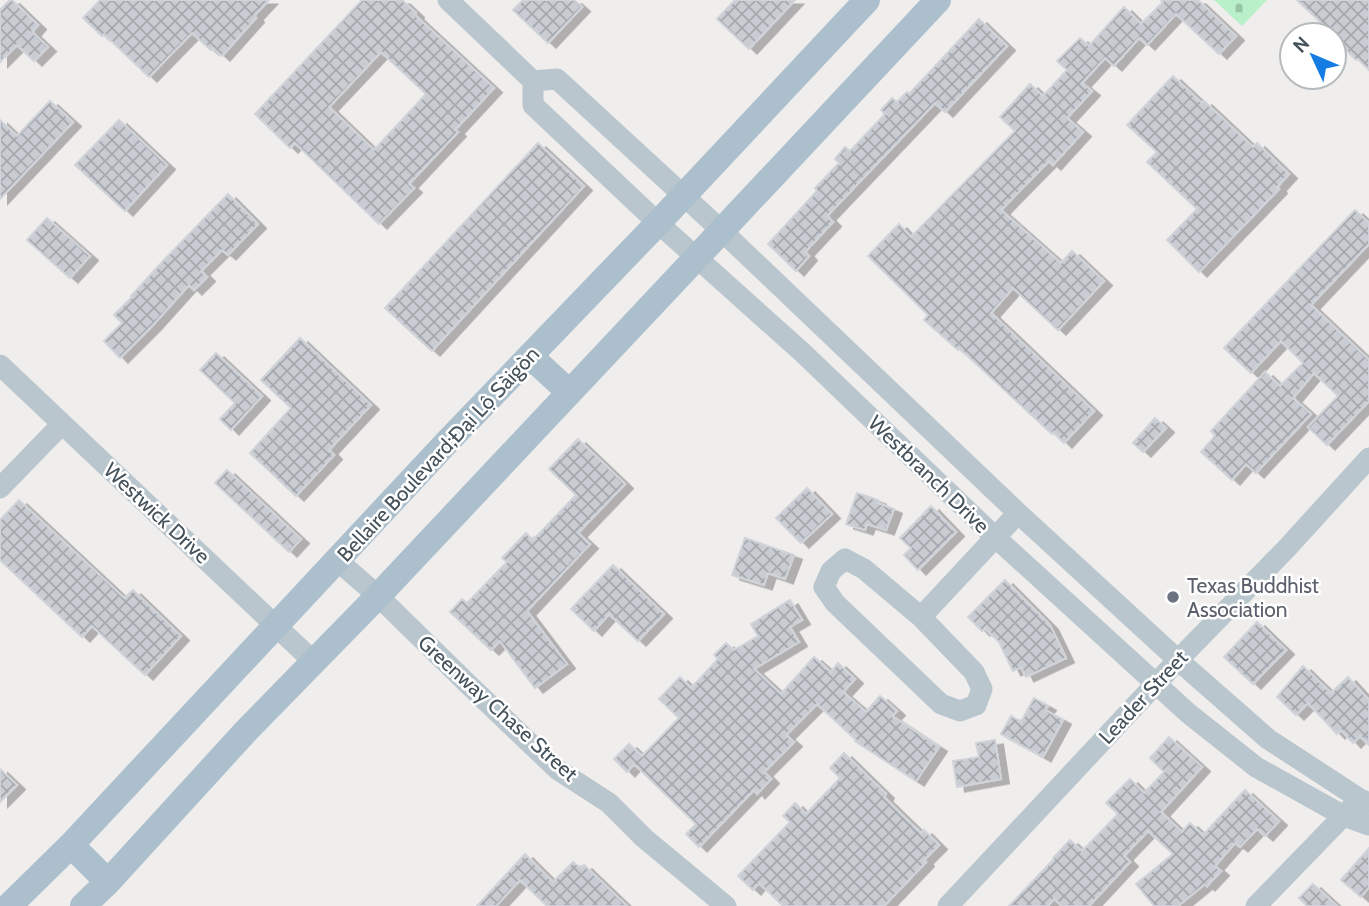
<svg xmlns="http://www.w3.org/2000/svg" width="1369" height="906" font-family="Cabin,sans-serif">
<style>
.cemetery{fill:url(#cemetery-stones)}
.building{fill:url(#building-cross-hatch);stroke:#d0d3d9;stroke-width:2;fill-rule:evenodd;filter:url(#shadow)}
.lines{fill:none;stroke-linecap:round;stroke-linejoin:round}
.minor{stroke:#bac6cd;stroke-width:21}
.major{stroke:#abbfcd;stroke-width:26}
.worship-dot{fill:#6b7280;stroke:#fff;stroke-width:2.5}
.labels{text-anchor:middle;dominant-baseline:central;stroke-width:5;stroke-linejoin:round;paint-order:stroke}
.street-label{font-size:21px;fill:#45525b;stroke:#fff}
.worship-label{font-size:21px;fill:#5b616d;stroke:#fff;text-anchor:start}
</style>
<defs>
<pattern id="cemetery-stones" width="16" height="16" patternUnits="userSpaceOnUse" patternTransform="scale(1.75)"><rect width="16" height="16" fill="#b9f0ca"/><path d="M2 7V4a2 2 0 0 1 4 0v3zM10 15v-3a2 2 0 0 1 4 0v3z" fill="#98c5a7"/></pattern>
<pattern id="building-cross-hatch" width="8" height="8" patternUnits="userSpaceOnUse" patternTransform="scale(1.75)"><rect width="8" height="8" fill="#c9ccd2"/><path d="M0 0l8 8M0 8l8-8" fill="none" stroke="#a5a8ad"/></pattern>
<filter id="shadow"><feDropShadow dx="8" dy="4.5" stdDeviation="0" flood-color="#0004"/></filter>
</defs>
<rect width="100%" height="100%" fill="#f0eded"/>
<path class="cemetery" d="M1214,0h53l-25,26z"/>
<path class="building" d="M10,0h2l26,25 -6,7 16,15 -14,14 -17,-16 -17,17v-52z
M100,0h169l-15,16 2,2 -34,38 -9,-8 -2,2 -19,-17 -43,44 -45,-43 -2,2 -19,-18z
M362,0h40l14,13 -1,2 79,73 -39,42 3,2 -49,52 5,4 -35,36 -84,-81 -5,5 -35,-34zM381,52l45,42 -52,56 -45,-43z
M523,0h51l8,7 -34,36 -35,-33z
M735,0h60l-46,49 -32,-30z
M1161,0h37l38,36 -17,18 -43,-40 -29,31 -8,-7 -25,28 -9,-8 -23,25 10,8 -25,27 16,14 -30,33 -4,-4 -48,49 60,53 11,-12 32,30 -46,49 -45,-42 -22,25 103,98 -30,32 -11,-11 -1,2 -93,-86 -1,2 -34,-30 4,-5 -60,-59 31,-32 12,13 104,-106 -15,-14 30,-33 13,12 24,-26 -10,-9 23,-23 9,8 35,-39 17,17 22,-22z
M1297,0h72v70l-11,-11 -2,1 -11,-11 1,-1 -12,-13z
M979,19l28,27 -62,66 -10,-9 -108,113 6,6 -28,30 4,4 -13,15 -28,-27 49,-53 -2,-3 24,-25 -4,-4 10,-12 5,4 35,-37 -4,-4 11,-12 5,4 10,-10 2,2z
M1173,76l29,27 2,-2 49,46 4,-4 32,31 -12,13 2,2 -80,83 -32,-32 30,-31 -50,-47 10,-10 -30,-27z
M50,101l23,21 -73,77v-79l17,16z
M119,120l48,45 -42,46 -50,-46z
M538,143l46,43 -152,165 -47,-43z
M228,194l30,30 -30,31 -6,-5 -21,21 6,6 -13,13 -5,-5 -36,40 -33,33 -16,-17 18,-18 -8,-8 18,-18 -1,-1 33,-36z
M1355,210l14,13v21l-58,61 58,55v41l-42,44 -19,-18 30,-31 -24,-23 -21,25 18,16 -55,59 -10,-9 -14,16 -31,-28 14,-16 -4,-5 54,-59 15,14 23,-23 -22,-22 -30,32 -27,-25z
M47,218l43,38 -20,22 -43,-38z
M300,338l71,67 -42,45 5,5 -38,41 -46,-43 41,-45 -30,-28z
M216,353l46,43 -31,34 -11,-11 15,-16 -35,-33z
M1155,418l11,10 -23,24 -10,-9z
M578,439l47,45 -47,49 12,11 -63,67 40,53 -32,24 -35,-47 -9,9 -41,-38 12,-13 5,4 40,-41 -5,-4 24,-25 7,7 43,-45 -27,-26z
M227,470l74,69 -12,13 -74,-69z
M807,488l25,26 -31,29 -25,-25z
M857,493l21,7v3l16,6 -8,21 -19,-6 -2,6 -19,-6z
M19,500l105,98 9,-8 48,46 -36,39 -53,-49 -10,11 -82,-77v-40z
M931,506l25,26 -38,38 -14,-15 7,-7 -11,-10z
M745,538l49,17 -9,24 -17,-6 -4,12 -32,-10z
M613,565l51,49 -26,27 -29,-27 -15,17 -23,-22z
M1005,580l45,45 16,33 -40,19 -5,-10 -8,4 -14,-29 -14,-14 -3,3 -14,-14z
M790,600l12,20 -12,7 9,15 -45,27 27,25 33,-37 17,15 7,-9 17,16 -12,13 23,20 14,-16 17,15 -5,5 47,31 -23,34 -61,-40 1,-1 -39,-36 -31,31 8,7 -30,30 7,7 -14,15 -3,-4 -55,57 -13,-13 10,-10 -62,-60 -7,8 -13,-13 15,-15 13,12 37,-38 -20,-19 21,-22 11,11 27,-29 -4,-4 12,-12 8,7 24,-14 -7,-12z
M1257,622l29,28 -33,34 -29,-27z
M1303,666l28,27 17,-16 21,23v45l-9,-9 -7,7 -12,-13 -4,4 -29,-31 -12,12 -19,-18z
M1034,698l14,8 -3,4 18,10 -20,37 -42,-23 10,-18 10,6z
M1169,737l33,30 -41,45 21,20 8,-9 13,12 42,-45 34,31 -14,15 -8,-7 -17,18 -5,-4 -20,23 6,5 -14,15 -2,-2 -27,22h-24l-18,-22 37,-30 -25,-23 -24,25 6,6 -41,44h-27l-8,-7 -6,7h-39l45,-47 -1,-1 17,-18 12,11 36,-37 -12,-11 24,-24 14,14 20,-21 -14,-14z
M995,740l6,39 -44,8 -4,-26 26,-4 -3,-14z
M844,753l42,41 -2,3 37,36 3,-3 15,15 -15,15 2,2 -42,44h-101l-24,-23 -6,7 -15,-14 52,-54 -7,-6 12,-13 11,11 34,-36 -10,-10z
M0,769l17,16 -17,17z
M1369,848v39l-8,10 -20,-17z
M525,854l28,28 20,-20 8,6 3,-3 43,41h-80l-27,-26 -24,26h-19z
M1313,884l24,22h-30l-8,-8z"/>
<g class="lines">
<path class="minor" d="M448,0l85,81v24l125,118 145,130 192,184 193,176 68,54 88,49 25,9
M533,81l24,-2 165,152 296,282 160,147 90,79 92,60 9,4
M0,365l314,297
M0,488l62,-64
M845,559l19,10 57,48 53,55 8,17 -6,16 -16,6 -19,-7 -106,-101 -11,-16 7,-16z
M338,561l40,35 92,90 88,84 51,33 35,35 82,68
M921,617l97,-104
M948,906l230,-246 109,-112 82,-90
M1256,906l95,-98"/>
<path class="major" d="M530,356l39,36
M71,845l37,37
M9,906l62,-61 378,-405 209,-217 209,-223
M83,906l25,-24 138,-151 132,-135 319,-339 241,-257"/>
</g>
<circle class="worship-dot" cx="1173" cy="597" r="7"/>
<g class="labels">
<g class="street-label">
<text transform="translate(438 454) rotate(-47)">Bellaire Boulevard;Đại Lộ Sàigòn</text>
<text transform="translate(929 474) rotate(44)">Westbranch Drive</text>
<text transform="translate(157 513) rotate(43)">Westwick Drive</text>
<text transform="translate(1143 697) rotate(-47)">Leader Street</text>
<text transform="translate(498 708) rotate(42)">Greenway Chase Street</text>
</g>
<g class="worship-label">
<text x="1187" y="585">Texas Buddhist<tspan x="1187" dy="24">Association</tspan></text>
</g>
</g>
<g transform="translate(1313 56) rotate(314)"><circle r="33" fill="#ffffff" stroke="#b5babd" stroke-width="2"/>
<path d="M0-5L12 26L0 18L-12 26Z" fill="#147ce3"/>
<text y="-10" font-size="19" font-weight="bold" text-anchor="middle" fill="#45525b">N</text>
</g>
</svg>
